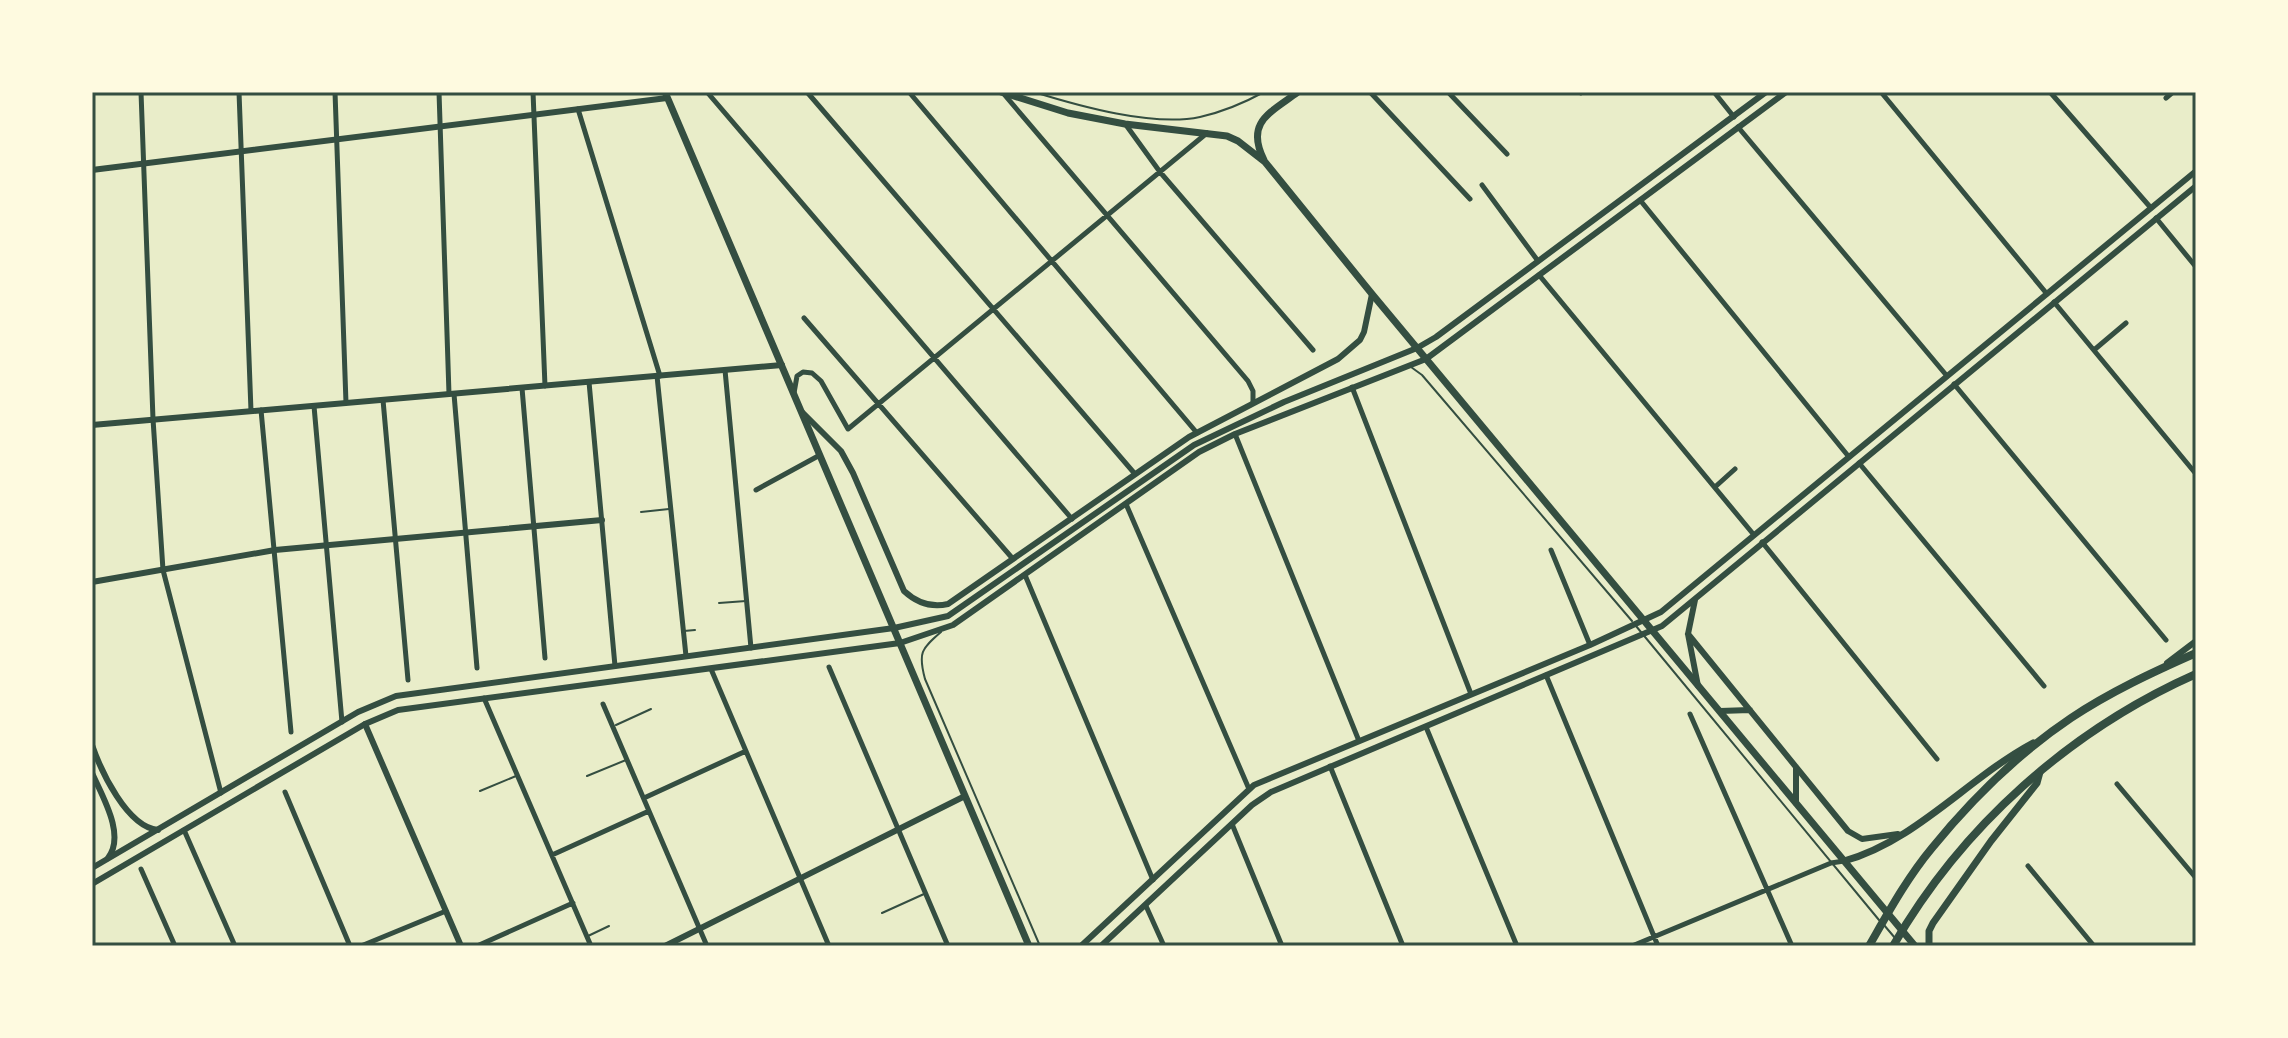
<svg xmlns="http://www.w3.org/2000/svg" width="2288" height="1038" font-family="Overpass,sans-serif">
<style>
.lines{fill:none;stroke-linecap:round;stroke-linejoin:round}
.service{stroke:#344e41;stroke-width:2}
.minor{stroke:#344e41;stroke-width:5}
.tertiary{stroke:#344e41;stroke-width:6}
.secondary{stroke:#344e41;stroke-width:6}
.primary{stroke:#344e41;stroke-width:7}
.trunk{stroke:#344e41;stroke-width:8}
.neatline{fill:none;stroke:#344e41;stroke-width:3}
</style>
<rect width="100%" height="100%" fill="#e9edc9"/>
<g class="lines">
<path class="service" d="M1034,92c45,14 119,35 166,25 22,-5 44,-14 64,-25
M1411,367l11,8 210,246
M641,512l28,-3
M719,603l27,-2
M1636,626l243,294
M684,631l11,-1
M941,632c-20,17 -23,21 -16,47l115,267
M616,725l35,-16
M587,776l39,-16
M480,791l36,-15
M882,913l42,-19
M1884,925l11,13
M588,936l21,-10"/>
<path class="minor" d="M141,92l12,327 10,151 58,223
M239,92l12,319
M335,92l11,311
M439,92l10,302
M533,92l12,294
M707,92l365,427
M807,92l328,382
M909,92l288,341
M1370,92l100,107
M1448,92l59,62
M1579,92l2,1
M1714,92l20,25
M1881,92l166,202
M2050,92l101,116
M1003,93l245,288 5,10v12
M2166,98l7,-6
M578,109l82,267
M1126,125l34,47 153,178
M1738,127l209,249
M1482,185l56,76
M1640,200l209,257
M2156,218l40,49
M1539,275l215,260
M2054,302l142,172
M804,318l209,241
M2094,350l32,-27
M725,370l26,278
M657,376l29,280
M589,382l26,284
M1954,384l212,256
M1352,387l119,307
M522,388l23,270
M794,393l3,-17 6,-4 9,1 9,8 27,48 359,-296
M454,394l23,274
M383,400l25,280
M314,406l28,316
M261,410l30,322
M1235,434l124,307
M1859,463l185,223
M1715,487l20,-18
M756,490l64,-35
M1126,504l123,285
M1762,542l175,217
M1551,550l39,95
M1025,575l128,305
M829,667l119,279
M711,669l118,277
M1546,675l112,271
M484,698l107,248
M603,704l104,242
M1690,714l102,232
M1426,727l91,219
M1330,766l73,180
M2117,784l79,94
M285,792l65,154
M644,798l102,-47
M1232,824l50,122
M184,830l51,116
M552,855l97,-44
M2028,866l66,80
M141,869l34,77
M1146,906l18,40
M361,946l85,-35
M477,946l96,-43
M1632,946l199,-83 13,-2"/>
<path class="tertiary" d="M92,170l575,-72
M92,582l183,-32 327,-30
M365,724l96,222
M92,745c9,26 35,82 66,85
M92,773c10,23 34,62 16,85
M665,946l300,-150"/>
<path class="secondary" d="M803,413l38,38 12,22 51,118c13,12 27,17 44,13l241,-167 149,-78 22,-19 4,-8 8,-38
M92,425l690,-60
M1695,600l-7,34 10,52
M1688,634l160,197 14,8 36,-5
M2167,663l29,-22
M1720,711l30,-1
M1796,803v-36
M92,868l266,-156 38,-16 498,-68 54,-12 246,-171 90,-43 133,-54 19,-11 330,-245
M92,884l273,-160 33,-14 502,-67 53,-18 246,-173 36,-18 191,-75 360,-267
M1081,946l173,-161 336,-140 71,-33 535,-441
M1101,946l151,-141 19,-13 391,-166 534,-440"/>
<path class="primary" d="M665,92l364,854
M1001,92l67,21 57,11 102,12 11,5 27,21 107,132 543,652
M1264,160c-19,-38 6,-47 34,-68
M1844,861c72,-20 124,-83 189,-118
M1929,946v-15l4,-8 58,-82 46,-58 3,-11"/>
<path class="trunk" d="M1869,946c19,-33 38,-68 63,-98 39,-48 87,-95 139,-130 39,-26 82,-46 125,-65
M1893,946c69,-120 177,-216 303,-272"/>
</g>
<rect width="2288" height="1038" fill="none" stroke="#fefae0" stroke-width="188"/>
<rect x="94" y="94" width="2100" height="850" class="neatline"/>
</svg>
